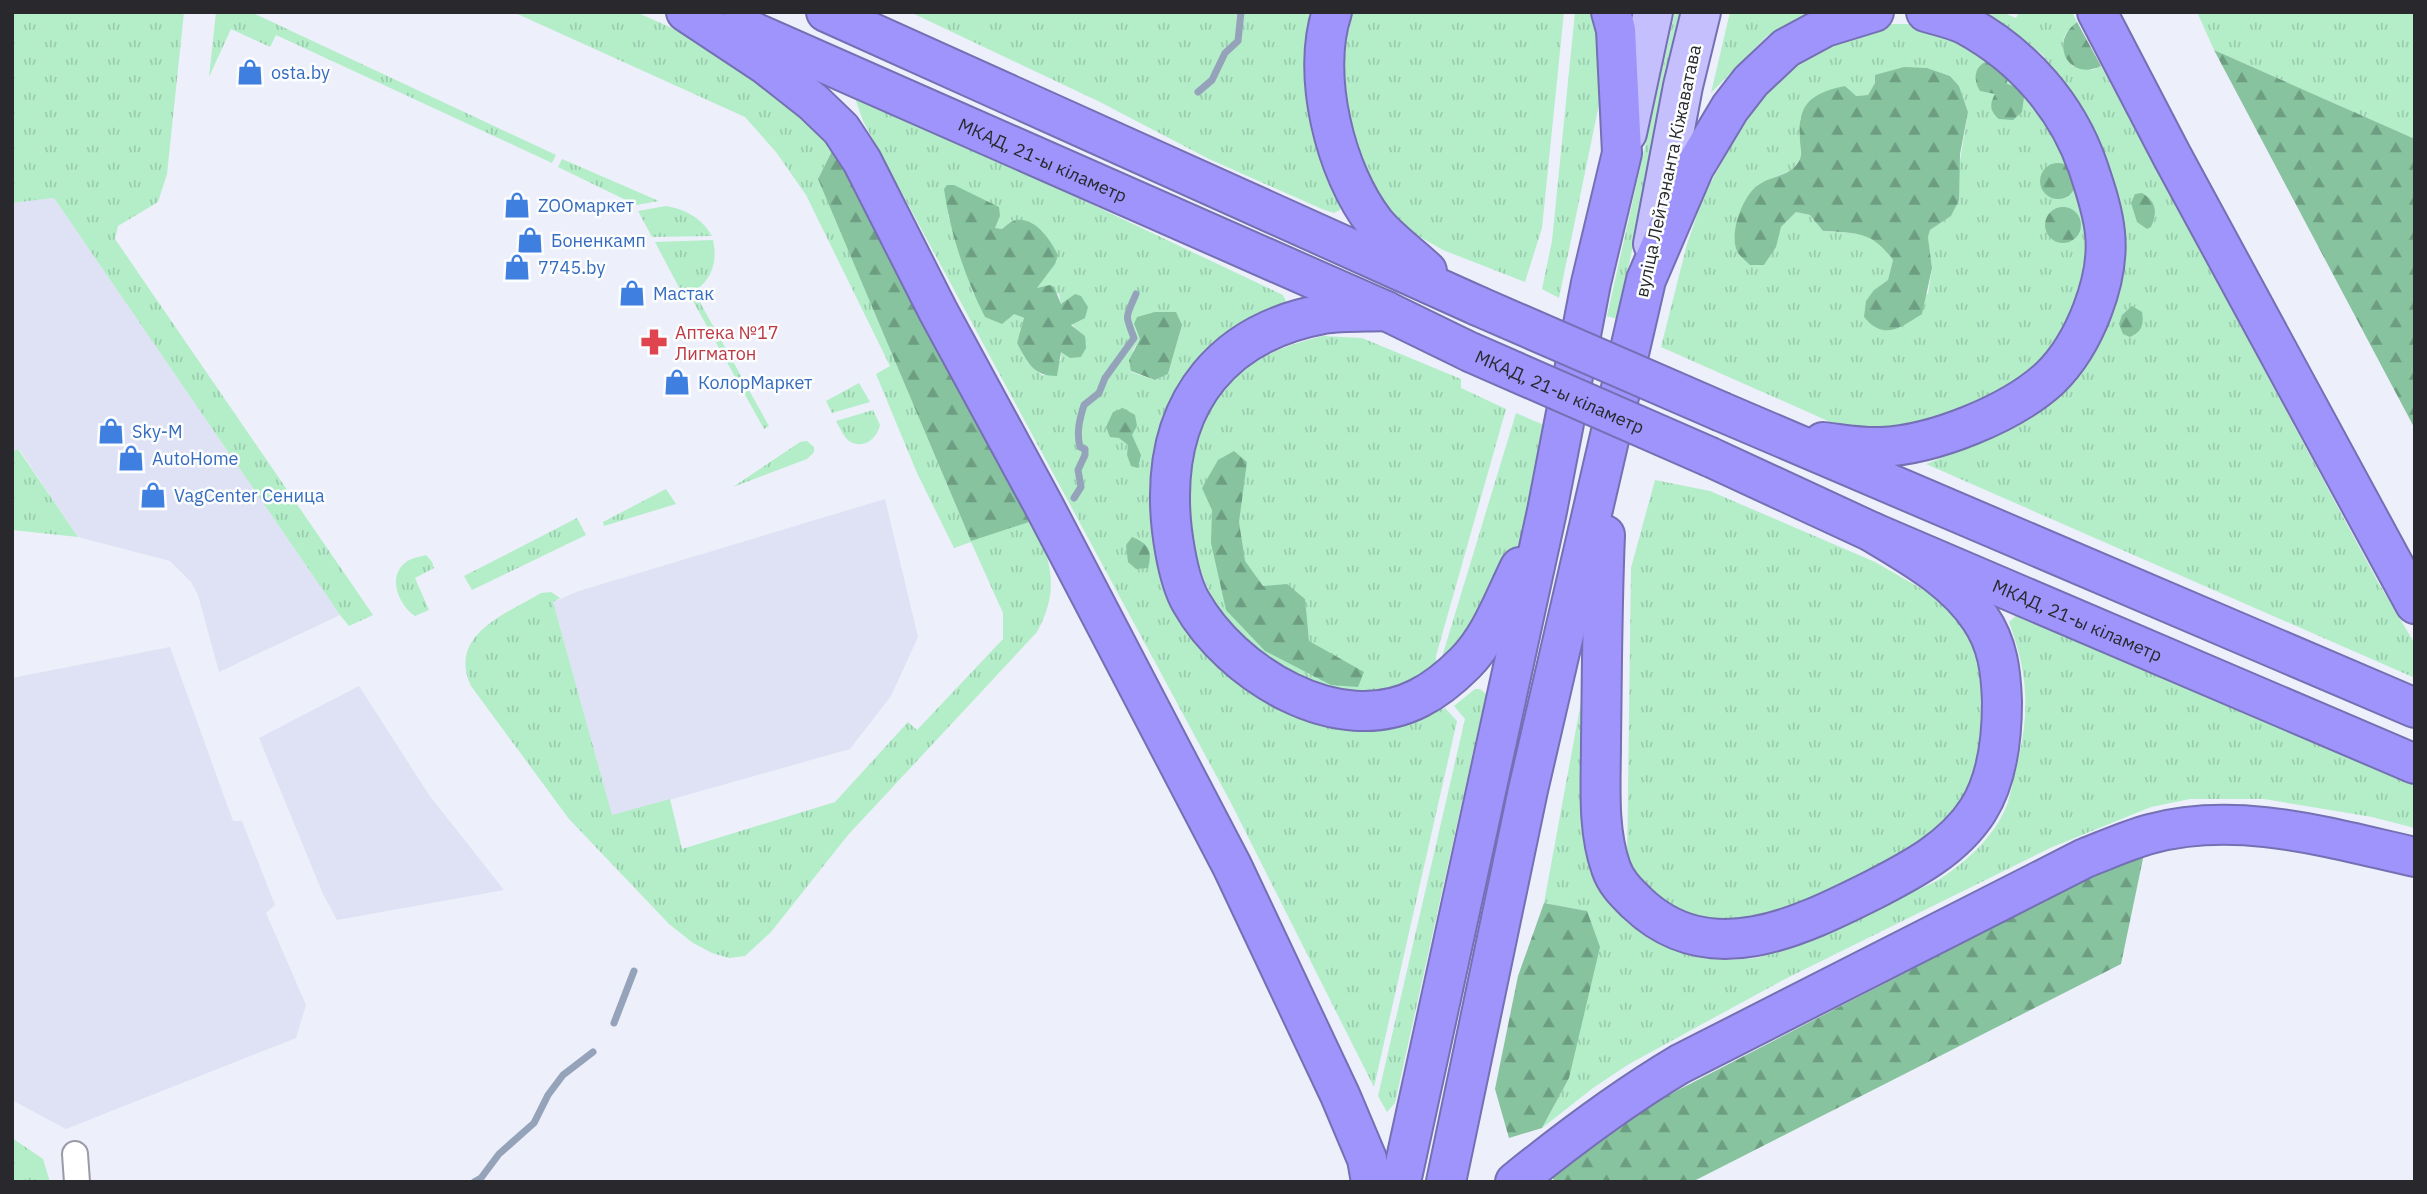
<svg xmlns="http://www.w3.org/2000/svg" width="2427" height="1194" font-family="'IBM Plex Sans',sans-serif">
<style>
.built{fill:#dfe2f4}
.grass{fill:url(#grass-tufts);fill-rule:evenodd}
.forest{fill:url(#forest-firs)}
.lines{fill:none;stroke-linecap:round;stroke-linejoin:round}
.stream{stroke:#95a3ba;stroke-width:7}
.street-casing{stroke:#9a9ba6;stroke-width:28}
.primary-casing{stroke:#756fb4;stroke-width:42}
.highway-casing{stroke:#756fb4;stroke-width:42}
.street{stroke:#fff;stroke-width:24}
.primary{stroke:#c5bffd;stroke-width:38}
.highway{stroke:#9e94fc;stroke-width:38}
.highway-bridge-casing{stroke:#756fb4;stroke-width:42;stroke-linecap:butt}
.highway-bridge{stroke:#9e94fc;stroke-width:38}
.labels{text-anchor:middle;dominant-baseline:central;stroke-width:5;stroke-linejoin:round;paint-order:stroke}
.shop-label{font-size:18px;fill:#366cbe;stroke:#fcfdff;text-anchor:start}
.street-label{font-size:18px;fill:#29292d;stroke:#fcfdff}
.health-label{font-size:18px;fill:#be3a42;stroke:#fcfdff;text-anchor:start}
</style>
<defs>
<pattern id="grass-tufts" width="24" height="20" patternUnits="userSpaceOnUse" patternTransform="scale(1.75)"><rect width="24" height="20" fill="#b3eec9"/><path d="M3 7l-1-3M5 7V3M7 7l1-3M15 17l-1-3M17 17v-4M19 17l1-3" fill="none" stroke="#9accad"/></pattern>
<pattern id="forest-firs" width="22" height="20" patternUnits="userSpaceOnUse" patternTransform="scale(1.75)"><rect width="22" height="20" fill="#86c39e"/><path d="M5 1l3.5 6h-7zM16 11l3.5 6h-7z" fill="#6e9e81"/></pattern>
</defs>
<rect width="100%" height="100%" fill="#edeffa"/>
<path class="built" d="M54,198l286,417 -121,57 -21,-77 -7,-13 -21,-21 -92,-24 -59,-88 -7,3v-249z
M885,499l33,138 -27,59 -41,53 -238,67 -59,-214 26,-11z
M170,647l63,174h9l33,84 -9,8 40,92 -10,33 -230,91 -54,-29v-422z
M359,686l70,109 75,95 -167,30 -14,-26 -64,-156z"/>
<path class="grass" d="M12,12h172l-17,162 -9,28 -40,24 -3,13 258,376 -24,11 -9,-11 -286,-417 -42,5z
M216,12h35l305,143 -4,8 -276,-128 -6,12 -39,-18 -22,48z
M513,12h123l92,41 110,86 -20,40 153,362 -102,-348 175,354c11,33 9,55 -7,85l-189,203 -77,97 -26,24 -16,2 -17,-5 -19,-10 -24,-19 -100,-105 -98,-133c-24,-51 35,-72 70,-93l10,-1 9,6 -7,4 59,213 58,-16 12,50 153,-47 73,-80 9,8 86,-91v-26l-32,-71 -17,6 -37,-75 -41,-99 14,-8 -84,-171 -30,-43 -31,-35z
M910,12h407l25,192 -2,6 -6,3 -12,-4 -113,-50 -109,-57z
M1348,12h216l-22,216 -17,54 -82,-32 -30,-17 -26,-24 -12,-17 -29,-72 -8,-66z
M1575,12h20l7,78 -43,208 -17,-9 10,-48z
M1675,12h9l-67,307 -10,-3z
M1730,12h84l-47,24 -56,57z
M1987,12h15l14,6 3,-6h53l5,10c-19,15 -16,25 -5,44l21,4 8,-4 277,516 37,62v34l-489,-214 77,-31 57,-38 32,-43 26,-145 -10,-46 -18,-39 -47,-67z
M2197,12h218v127l-201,-89z
M1882,24h42l40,13 64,51 50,89 8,43 -1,33 -6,39 -13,38 -33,44 -23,18 -99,39 -56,2 -194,-86 26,-103 17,-49 34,-62 24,-34 30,-32 24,-16zM1927,68l23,8 9,10 9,26 -17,104 -21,14 -2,7 4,31 -4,26 -54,-4 14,-10 5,-20c-22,-31 -34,-26 -70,-29l-13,-16 -14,-3 -15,15 -24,-42 35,-15 9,-12 -1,-40 56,-22 12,-1 7,-12z
M855,98l42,14 386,183 4,8 -123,135 49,217 212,60 20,-7 12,13 -83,366 -143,-284 -368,-682zM948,215l52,1 -5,12 7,1 12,-9 9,1 20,58 -6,9 22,6c3,19 11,31 26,42v12l-4,9 -20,-6v9l-18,16 -15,-13 -11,-20 8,-24 -52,-26zM1134,325h48l-14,49 -13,6 -24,-8 2,-22 7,-11z
M562,159l97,42 -23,4 -78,-38z
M666,206c19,3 36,12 46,30l-60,1 -14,-26z
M713,240c6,27 -5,46 -29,57l-29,-55z
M698,299l71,127 -5,3 -71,-128z
M1323,336l39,2 99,41v9l45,21 -70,247 -1,19c-9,4 -19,12 -28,14 -74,15 -152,-20 -191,-85 -32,-53 -35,-141 -6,-195 8,-15 22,-29 35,-39 22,-19 51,-27 78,-34z
M859,383l11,19 -38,11 -6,-12z
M873,410l7,15c-3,14 -17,25 -31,16 -6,-5 -9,-13 -13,-20z
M1516,413l28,12 -29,142 -72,101 -1,-11z
M807,441l7,6v5l-7,7 -74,28 67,-45z
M18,449l60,88 -66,-7v-78z
M1655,480l55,11 165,71 59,34 38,35 14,56 -2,50 -14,53 -28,38 -36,26 -77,40 -61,22 -64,7 -47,-19 -30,-39 4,-297z
M666,489l10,15 -72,22 -1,-4z
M577,518l9,17 -114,55 -8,-14z
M426,555l6,7 2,6 -19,10 14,32 -14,6c-16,-10 -28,-39 -10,-53 5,-5 14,-6 21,-8z
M2020,612l395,171v45l-43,-11 -108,-18h-74l-39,8 -101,41 -267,132 -154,84 -36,24 -51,40 27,-50 18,-167 -43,-8 50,-272 2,204 110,119 22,6 30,-2 177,-76c29,-18 59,-44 72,-77 4,-11 6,-25 9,-36 14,-57 13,-92 -7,-147z
M1475,689h5l6,5 -91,409 -8,9 -9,-16 87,-377 -11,-13z
M12,1138l31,21 7,23h-38z"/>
<path class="forest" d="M2077,22l24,44c-32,16 -53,-23 -24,-44z
M2214,50l201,89v290z
M1993,60l15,13 -1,11 7,2 10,11 -2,15 -9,8 -14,-1c-9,-8 -10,-14 -4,-25l-15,-3c-9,-14 -4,-29 13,-31z
M1904,67l23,1 23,8 9,10 9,26 -8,42 -1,46 -8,16 -21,14 -2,7 4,31 -10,46c-22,14 -38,27 -58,3l2,-16 8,-11 14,-10 5,-20c-21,-29 -36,-27 -70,-29l-13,-16 -14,-3 -15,15 -5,20 -12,18h-14c-4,-4 -9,-8 -12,-12 -10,-17 4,-57 20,-68 14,-10 32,-8 41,-24 4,-6 1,-14 1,-21 -3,-36 11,-47 45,-54l11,10 12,-1 7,-12v-8z
M838,139l31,54 160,329 -58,19 -153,-362z
M2040 181a18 18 0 1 1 36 0a18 18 0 1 1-36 0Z
M947,185h7l45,22 1,9 -5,12 7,1c4,-3 9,-8 14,-9 20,-3 35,21 42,35l-3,9 -18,24 13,-3 4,2 7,17 14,-10 6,2 7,11 -3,11 -14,7 14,11 1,12 -5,9 -11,1 -9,-6 -4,24c-24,0 -29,-13 -40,-33l7,-25 -10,-4 -12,10 -17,-7c-20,-39 -35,-85 -41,-128z
M2142,193c14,8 16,19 9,34l-4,2 -10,-7 -6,-19 4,-9z
M2045 225a18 18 0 1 1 36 0a18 18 0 1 1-36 0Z
M2132,306l10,6c2,13 0,20 -12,25l-7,-3 -4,-10 3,-9z
M1155,312h21l6,13 -14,49 -13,6 -24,-9 -2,-11 11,-21 -6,-15 3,-7z
M1123,408l12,7 2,11 -5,9 9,20 -3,13 -7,-2 -4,-11 1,-10 -9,-7 -9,-1 -4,-10 7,-15z
M1234,451l13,11 -8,60 6,39 18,25 24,-2 18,15 4,42 55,31 -6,15 -27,-2 -66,-34 -39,-41 -15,-67 1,-33 -10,-22 16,-28z
M1132,537c16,6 21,14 16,31l-12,1 -8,-7 -2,-17z
M2145,849l-24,115 -429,218h-137l-3,-5 68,-57z
M1544,903l43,8 13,36 -31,131 -27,50 -33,10 -14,-49 23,-113z"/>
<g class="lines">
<path class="stream" d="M1198,92l14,-12 13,-27 13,-12 3,-29
M1074,498l7,-11 -3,-17 7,-15v-6l-5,-2c-4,-15 0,-29 4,-42l15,-12 6,-15 29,-40c-10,-25 -8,-20 2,-44
M614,1023l20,-52
M474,1182l7,-4 18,-24 35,-31 14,-28 15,-20 30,-23"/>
<g class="street-casing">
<path id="street" d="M75,1154l2,28"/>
</g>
<g class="primary-casing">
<path id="primary" d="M1627,133l26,-121
M1653,244l30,-158 18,-74"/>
</g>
<g class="highway-casing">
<g id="highway">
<path d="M686,12l80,53 47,37 28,27 21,32 76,150 106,195 188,360 108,229 27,64 4,23"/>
<path d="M826,12l652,294"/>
<path d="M1332,12c-21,62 3,160 43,211 14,17 35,32 52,48"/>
<path d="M2097,12l75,144 243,448"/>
<path id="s1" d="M740,26l646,285 84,41"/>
<path d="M1386,311c-21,1 -43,0 -63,3 -99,18 -154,86 -153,185 0,28 7,79 21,103 40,71 147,138 228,96 16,-8 33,-22 46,-35 26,-26 39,-64 55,-96"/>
<path d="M1722,412l693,296"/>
<path d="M1823,442c18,2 39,6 58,5 52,-2 130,-33 169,-69 34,-33 60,-98 55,-145 -2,-22 -10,-45 -17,-66 -21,-61 -65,-111 -122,-142 -12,-6 -27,-9 -40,-13"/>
<path id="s2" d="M1710,457l162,75 543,232"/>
<path d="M1605,535c-3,69 -3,138 -4,206 0,41 -4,88 10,127 5,15 16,25 26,35 72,69 162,24 236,-13 39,-20 81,-42 105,-80 19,-30 24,-73 24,-108 -1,-30 -4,-58 -22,-84 -26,-39 -69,-62 -108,-86"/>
<path d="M1401,1182l146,-671 44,-228 31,-130 -6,-123 -5,-18"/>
<path d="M1446,1182l82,-392 118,-510 48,-112 36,-60 21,-27 35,-33 39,-21 49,-15"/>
<path d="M1515,1182c53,-43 106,-83 165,-118l405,-206c21,-8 43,-18 65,-24 88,-24 179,4 265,23"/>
</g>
</g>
<use href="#street" class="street"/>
<use href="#primary" class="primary"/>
<use href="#highway" class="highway"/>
<g class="highway-bridge-casing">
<g id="highway-bridge">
<path d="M1478,306l244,106"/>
<path id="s3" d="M1470,352l240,105"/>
</g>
</g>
<use href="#highway-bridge" class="highway-bridge"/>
</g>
<defs>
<g id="shop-bare" transform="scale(2.1)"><path d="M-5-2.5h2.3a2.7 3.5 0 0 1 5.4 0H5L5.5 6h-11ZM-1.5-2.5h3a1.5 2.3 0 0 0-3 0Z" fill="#3f7fe0" stroke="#fcfdff" stroke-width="2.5" paint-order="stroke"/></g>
<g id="pharmacy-bare" transform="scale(2.1)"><path d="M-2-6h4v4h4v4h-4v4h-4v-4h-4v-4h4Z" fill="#e0444e" stroke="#fcfdff" stroke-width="2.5" paint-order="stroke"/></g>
</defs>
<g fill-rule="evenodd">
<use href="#shop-bare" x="250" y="72"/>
<use href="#shop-bare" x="517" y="205"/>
<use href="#shop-bare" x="530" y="240"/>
<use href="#shop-bare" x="517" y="267"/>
<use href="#shop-bare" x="632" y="293"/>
<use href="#pharmacy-bare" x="654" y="342"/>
<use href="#shop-bare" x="677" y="382"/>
<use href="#shop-bare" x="111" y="431"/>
<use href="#shop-bare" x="131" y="458"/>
<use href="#shop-bare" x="153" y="495"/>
</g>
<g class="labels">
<g class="shop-label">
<text x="271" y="72">osta.by</text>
<text x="538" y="205">ZOOмаркет</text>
<text x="551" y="240">Боненкамп</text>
<text x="538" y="267">7745.by</text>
<text x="653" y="293">Мастак</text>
<text x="698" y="382">КолорМаркет</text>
<text x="132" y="431">Sky-M</text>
<text x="152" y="458">AutoHome</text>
<text x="174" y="495">VagCenter Сеница</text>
</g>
<g class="street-label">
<text stroke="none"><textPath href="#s1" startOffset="331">МКАД, 21-ы кіламетр</textPath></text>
<text transform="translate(1668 171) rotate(-78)">вуліца Лейтэнанта Кіжаватава</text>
<text stroke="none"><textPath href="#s3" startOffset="98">МКАД, 21-ы кіламетр</textPath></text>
<text stroke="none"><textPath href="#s2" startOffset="402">МКАД, 21-ы кіламетр</textPath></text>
</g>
<g class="health-label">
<text x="675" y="332">Аптека №17<tspan x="675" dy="21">Лигматон</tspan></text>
</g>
</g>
<rect width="2427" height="1194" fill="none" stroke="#29292d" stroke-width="28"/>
</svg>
